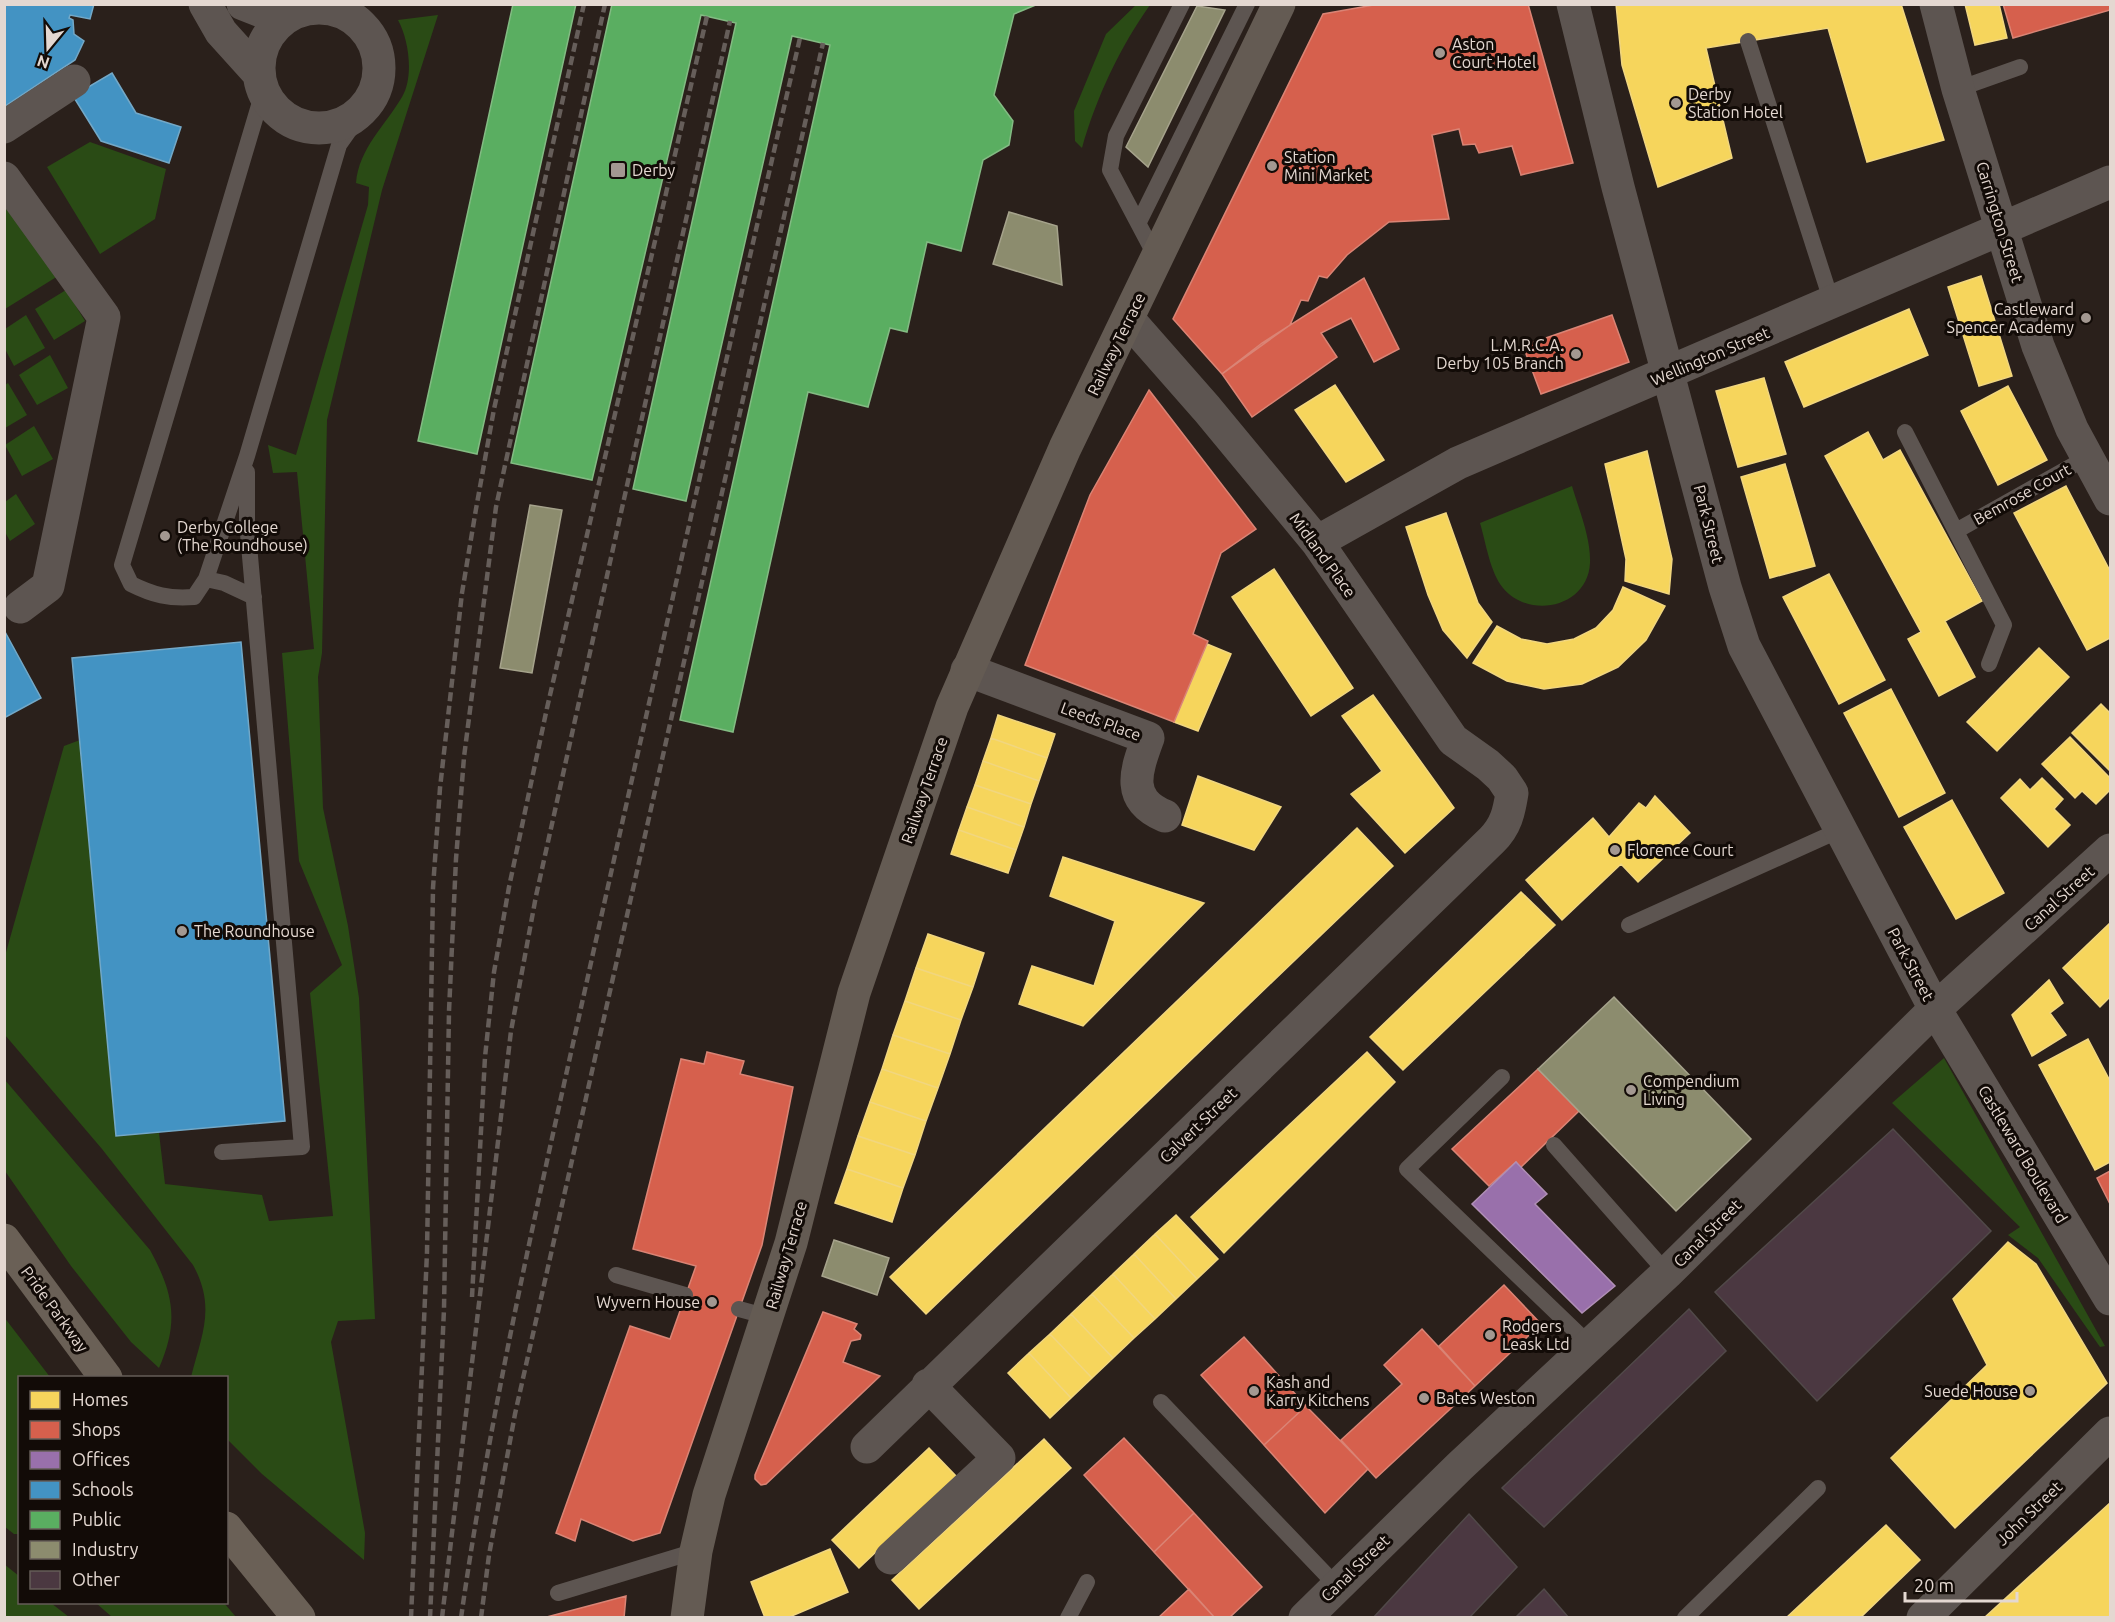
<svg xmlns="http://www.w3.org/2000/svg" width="2115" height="1622" font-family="Ubuntu,sans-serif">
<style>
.green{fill:#2a4b15}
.homes{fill:#f6d55c;stroke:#f1d67f;stroke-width:1.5}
.shops{fill:#d6604d;stroke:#da8475;stroke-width:1.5}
.offices{fill:#9970ab;stroke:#b08fb6;stroke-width:1.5}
.schools{fill:#4393c3;stroke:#73a8c7;stroke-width:1.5}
.public{fill:#5aae61;stroke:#83bb83;stroke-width:1.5}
.industry{fill:#8c8c6e;stroke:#a6a38c;stroke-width:1.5}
.building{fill:#4b3841;stroke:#514949;stroke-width:1.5}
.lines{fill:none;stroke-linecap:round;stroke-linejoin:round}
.lane{stroke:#5d5551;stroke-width:16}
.street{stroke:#5d5551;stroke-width:33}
.secondary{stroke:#645b53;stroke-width:33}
.primary{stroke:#6a6056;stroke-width:33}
.rail{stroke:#665e5a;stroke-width:4.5;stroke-dasharray:9 4.5;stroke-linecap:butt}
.poi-dot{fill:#a39891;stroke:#120b07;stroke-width:2}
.labels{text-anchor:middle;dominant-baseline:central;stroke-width:6;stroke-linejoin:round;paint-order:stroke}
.poi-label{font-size:16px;fill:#e4d8d1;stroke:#120b07;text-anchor:start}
.street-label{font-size:16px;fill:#e4d8d1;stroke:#120b07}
</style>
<rect width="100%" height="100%" fill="#2a201b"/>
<path class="green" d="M1137,4l13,1c-30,42 -54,93 -68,143l-7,-7 -1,-30 32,-77z
M438,15l-56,175 -55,230 -5,233 -4,24 5,131 25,118 11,72 16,321 -37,2 -7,21 34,191 -1,27 -102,-86 -35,-35 -1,-61 -35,-1c11,-43 25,-70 2,-112l-91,-116 -97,-114v-79l59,-210 16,-6 36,396 43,-3 6,51 97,11 7,26 64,-5 -23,-223 32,-28 -43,-104 -17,-208 32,-4 -17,-177 -24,1 -5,-28 28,10 72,-250 1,-18 -13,-4c3,-35 29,-57 46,-86 12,-20 7,-57 -4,-77z
M90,142l76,27 -11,50 -55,35 -53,-87z
M4,197l54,79 -53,33h-1z
M66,290l19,31 -31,19 -19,-31z
M26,315l19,33 -31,18 -9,-17v-20z
M50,355l18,33 -31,17 -18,-30z
M8,383l19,32 -22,13v-43z
M34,426l19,33 -31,17 -17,-31z
M1572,486c7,24 19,52 18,77 -2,44 -60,57 -87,25 -13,-16 -17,-45 -23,-65z
M16,494l19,30 -25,17 -5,-9v-30z
M1944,1058l161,288 -5,1 -62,-89 -30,-23 12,-8 -128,-124z
M5,1080l145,170c24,44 29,72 9,118l-28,-26 -60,-76 -66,-95z
M4,1317l46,60 -30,1 -1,156h-5l-9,-7z
M4,1564l15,12 1,26 31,1 18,14h-64z
M96,1603h128l12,14h-124z"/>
<path class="homes" d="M1616,4h285l43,136 -77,22 -39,-134 -122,20 26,110 -74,29 -36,-122z
M1965,4h34l8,34 -32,7z
M1981,276l31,100 -33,10 -31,-99z
M1909,309l19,46 -124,52 -19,-45z
M1764,378l22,76 -48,13 -22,-76z
M1335,385l49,75 -38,22 -51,-72z
M2008,386l39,74 -49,25 -37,-74z
M1868,432l15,28 17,-10 82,151 -37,20 30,56 -36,19 -31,-57 13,-7 -96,-176z
M1647,451l25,108 -3,35 -44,-13 1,-22 -21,-95z
M1785,464l30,102 -45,12 -29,-101z
M2066,486l44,85v67l-23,12 -73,-137z
M1446,513l32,90 14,19 -25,36 -24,-28 -15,-35 -22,-68z
M1274,569l79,119 -42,28 -79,-119z
M1829,574l56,106 -46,24 -56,-107z
M1623,587l42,19 -19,34 -28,27 -36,17 -38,5 -37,-8 -34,-18 24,-37 24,13 26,5 27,-5 22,-11 17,-18z
M1207,644l24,10 -33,77 -24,-9z
M2039,648l30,29 -72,74 -30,-29z
M1891,689l54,104 -46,24 -55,-104z
M1373,695l81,113 -49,45 -54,-59 31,-23 -40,-55z
M2101,704l9,9v58l-38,-38z
M998,715l57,19 -8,24 -56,-20z
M2070,737l40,41v12l-14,14 -14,-13 -7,7 -33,-34z
M991,738l56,20 -8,23 -56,-20z
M983,761l56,20 -8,23 -56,-19z
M1198,776l83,31 -27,43 -72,-25z
M2042,778l21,21 -9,10 16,16 -22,22 -47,-49 19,-19 10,11z
M975,785l56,19 -7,23 -57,-20z
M1655,796l35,37 -52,49 -17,-18 -59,56 -36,-40 67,-62 16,19 30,-34 7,5z
M1952,800l52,93 -48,26 -52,-92z
M967,807l57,20 -8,23 -57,-20z
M1357,828l36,38 -467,448 -36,-37z
M959,830l57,20 -8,23 -57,-19z
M1063,857l141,46 -121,123 -64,-22 13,-38 62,20 21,-65 -65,-25z
M1521,892l34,33 -152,145 -33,-33z
M2110,923v74l-10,10 -37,-39z
M928,934l56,19 -11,34 -57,-19z
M916,968l57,19 -12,33 -56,-19z
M2049,980l14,23 -13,10 16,22 -34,21 -20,-41z
M905,1001l56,19 -11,34 -57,-19z
M893,1035l57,19 -12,34 -56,-19z
M2088,1039l22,42v81l-15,8 -56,-105z
M1367,1052l28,30 -171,171 -33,-36z
M882,1069l56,19 -12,33 -56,-19z
M870,1102l56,19 -11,34 -57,-19z
M858,1136l57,19 -12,33 -56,-19z
M847,1169l56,19 -11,34 -57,-19z
M1176,1215l42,44 -21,20 -42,-45z
M1155,1234l42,45 -21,20 -42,-45z
M2008,1242l28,22 71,119 -152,145 -64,-70 96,-93 -34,-66z
M1134,1254l42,45 -21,20 -42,-45z
M1113,1274l42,45 -21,19 -42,-44z
M1092,1294l42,44 -21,20 -42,-44z
M1071,1314l42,44 -21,20 -42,-44z
M1050,1334l42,44 -21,20 -42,-45z
M1029,1353l42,45 -21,20 -42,-45z
M1044,1439l27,29 -152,141 -27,-29z
M929,1448l27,28 -97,92 -27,-28z
M2110,1503v112l-2,3h-124z
M1886,1525l34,35 -60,58h-74z
M830,1549l18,43 -61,26h-22l-14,-36z"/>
<path class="shops" d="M1379,4h149l45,159 -52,12 -9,-29 -33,7 -4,-9 -12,1 -4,-16 -27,6 17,84 -60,3 -42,33 -20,23 -8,-2 -11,25 -7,-1 -11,25 -68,49 -49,-55 150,-305z
M2003,4h107v6l-97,28z
M1364,278l35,71 -25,13 -23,-44 -30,15 16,24 -85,60 -30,-43 40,-31z
M1612,315l17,47 -88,32 -18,-48z
M1149,390l107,139 -35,24 -28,81 15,7 -34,81 -149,-57 65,-170z
M707,1052l37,9 -4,13 53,13 -31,158 -102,288 -27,8 -52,-22 -6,22 -19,-8 74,-207 40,13 26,-73 -63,-17 48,-190 23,5z
M1538,1069l41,42 -59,57 -4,-6 -27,24 -37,-37z
M2110,1171v33l-13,-26z
M1504,1285l37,39 -66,62 -36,-40z
M823,1312l34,12 -3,5 7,6 -1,4 -9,2 -8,21 37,14 -114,108 -5,1 -6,-6v-4z
M1422,1329l53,57 -99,92 -35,-38 61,-56 -18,-19z
M1244,1337l62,69 -42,39 -63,-70z
M1306,1406l62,63 -43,44 -61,-68z
M1124,1438l70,75 -40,39 -70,-77z
M1194,1513l68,74 -33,31h-14l-61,-66z
M1189,1589l26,29h-57z
M626,1596l-2,22h-81z"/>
<path class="offices" d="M1516,1162l31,32 -12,10 80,82 -33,27 -110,-109z"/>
<path class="schools" d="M4,4h90l-4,15 -20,-4 -1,3 4,2 1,14 10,7 -9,19 -71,47z
M112,73l24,40 45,14 -12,36 -68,-22 -28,-45z
M4,630l37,68 -37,20z
M241,642l44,479 -169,15 -44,-478z"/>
<path class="public" d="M513,4h63l-99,450 -59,-13z
M612,4h426l-24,10 -20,81 19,26 -4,24 -26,15 -22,91 -34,-9 -20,90 -17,-4 -22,79 -60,-15 -75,340 -53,-12 150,-675 -38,-9 -106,465 -53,-12 103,-466 -35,-8 -109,465 -81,-17z"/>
<path class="industry" d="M1197,6l28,4 -77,157 -22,-20z
M1009,212l48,14 5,59 -69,-21z
M530,505l32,5 -30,163 -32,-5z
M1614,997l137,142 -75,72 -138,-142z
M834,1240l55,18 -12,37 -55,-19z"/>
<path class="building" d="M1893,1129l98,102 -174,170 -102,-109z
M1689,1309l37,42 -182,176 -42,-39z
M1469,1514l48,53 -48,51h-96z
M1544,1589l25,29h-54z"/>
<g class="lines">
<path class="lane" d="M1748,41l84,262
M1958,89l62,-22
M263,92l-141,473 9,19c22,11 38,15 63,13l12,-18 41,-123 92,-311 29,-41
M1139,222l108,-218
M1156,257l-46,-87 6,-34 66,-132
M1905,432l99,193 -15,39
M1956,531l132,-74
M206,579l18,4 30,14
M1629,925l211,-95
M1502,1077l-95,92 183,176
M1554,1145l113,128
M222,1152l80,-5 -55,-625v-50
M616,1275l69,20
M739,1309l30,8
M1161,1402l175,183
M558,1593l138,-42
M1068,1618l19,-36
M1685,1618l133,-130"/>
<path class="street" d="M205,4l16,28 37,41
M243,4l28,11 30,-6
M1573,4l45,183 107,400 19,59 191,363 175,290
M1936,4l22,85 80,257 34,83 38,70
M259 68a60 60 0 1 1 120 0a60 60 0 1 1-120 0Z
M4,127l70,-46
M4,178l100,139 -56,269 -28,21
M1317,542l141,-79 652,-281
M967,670l181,68c-12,33 -23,61 17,78
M867,1447l625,-607c14,-14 17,-28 20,-47l-10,-15 -14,-13 -35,-25 -136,-198 -110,-133 -79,-90
M891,1558l108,-100 -71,-73
M1305,1618l155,-152 207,-193 268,-264 175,-159
M1923,1618l187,-185"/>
<path class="secondary" d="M687,1618l9,-67 13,-56 82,-252 63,-250 98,-286 113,-259 214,-444"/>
<path class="primary" d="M4,1240l102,138
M226,1528l73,90"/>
<path class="rail" d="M472,1297l13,-240 9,-85 15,-85 38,-179 160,-692
M411,1618l16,-366 6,-364 7,-100 22,-195 14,-84 18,-100 90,-405
M430,1618l14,-309 5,-298 7,-152 8,-102 32,-250 109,-503
M442,1618l69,-587 25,-135 194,-875
M461,1618c32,-226 84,-447 133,-669 68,-304 136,-608 206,-911
M481,1618l8,-63 26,-141 308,-1371"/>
</g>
<g class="poi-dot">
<circle cx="1440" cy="53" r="6"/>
<circle cx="1676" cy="103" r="6"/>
<circle cx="1272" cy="166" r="6"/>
<rect x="610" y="162" width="16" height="16" rx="3"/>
<circle cx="2086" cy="318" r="6"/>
<circle cx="1576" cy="354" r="6"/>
<circle cx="165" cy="536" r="6"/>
<circle cx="1615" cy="850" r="6"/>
<circle cx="182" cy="931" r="6"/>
<circle cx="1631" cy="1090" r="6"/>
<circle cx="712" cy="1302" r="6"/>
<circle cx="1490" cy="1335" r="6"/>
<circle cx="1254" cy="1391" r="6"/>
<circle cx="2030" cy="1391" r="6"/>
<circle cx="1424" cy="1398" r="6"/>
</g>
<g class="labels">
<g class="poi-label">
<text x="1452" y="44">Aston<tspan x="1452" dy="18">Court Hotel</tspan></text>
<text x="1688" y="94">Derby<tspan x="1688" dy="18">Station Hotel</tspan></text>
<text x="1284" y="157">Station<tspan x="1284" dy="18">Mini Market</tspan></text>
<text x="632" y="170">Derby</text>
<text x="2074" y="309" text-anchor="end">Castleward<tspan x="2074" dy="18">Spencer Academy</tspan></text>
<text x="1564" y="345" text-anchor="end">L.M.R.C.A.<tspan x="1564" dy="18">Derby 105 Branch</tspan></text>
<text x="177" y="527">Derby College<tspan x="177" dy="18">(The Roundhouse)</tspan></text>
<text x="1627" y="850">Florence Court</text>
<text x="194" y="931">The Roundhouse</text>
<text x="1643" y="1081">Compendium<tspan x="1643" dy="18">Living</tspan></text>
<text x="700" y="1302" text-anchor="end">Wyvern House</text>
<text x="1502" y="1326">Rodgers<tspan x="1502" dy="18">Leask Ltd</tspan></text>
<text x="1266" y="1382">Kash and<tspan x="1266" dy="18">Karry Kitchens</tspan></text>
<text x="2018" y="1391" text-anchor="end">Suede House</text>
<text x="1436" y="1398">Bates Weston</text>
</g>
<g class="street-label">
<text transform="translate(2000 222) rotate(73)">Carrington Street</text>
<text transform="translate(1116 344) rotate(-64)">Railway Terrace</text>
<text transform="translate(1710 356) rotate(-23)">Wellington Street</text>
<text transform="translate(2022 494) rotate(-29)">Bemrose Court</text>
<text transform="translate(1709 524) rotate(76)">Park Street</text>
<text transform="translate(1323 555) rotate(54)">Midland Place</text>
<text transform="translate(1101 721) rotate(20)">Leeds Place</text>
<text transform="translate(924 790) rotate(-71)">Railway Terrace</text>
<text transform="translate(2059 898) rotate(-42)">Canal Street</text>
<text transform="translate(1911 964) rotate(62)">Park Street</text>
<text transform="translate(1198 1125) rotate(-44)">Calvert Street</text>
<text transform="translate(2023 1154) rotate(59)">Castleward Boulevard</text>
<text transform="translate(1707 1233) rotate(-45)">Canal Street</text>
<text transform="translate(786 1255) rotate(-74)">Railway Terrace</text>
<text transform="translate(55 1309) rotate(54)">Pride Parkway</text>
<text transform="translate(2029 1513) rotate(-44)">John Street</text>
<text transform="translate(1355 1568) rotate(-44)">Canal Street</text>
</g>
</g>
<rect width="2115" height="1622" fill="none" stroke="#e4d8d1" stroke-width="12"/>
<rect x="18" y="1376" width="210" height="228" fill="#120b07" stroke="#665d58" stroke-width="1.5"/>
<rect x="30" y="1391" width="30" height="18" fill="#f6d55c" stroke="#665d58" stroke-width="1.5"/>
<text x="72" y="1406" font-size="18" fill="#e4d8d1">Homes</text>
<rect x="30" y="1421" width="30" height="18" fill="#d6604d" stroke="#665d58" stroke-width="1.5"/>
<text x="72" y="1436" font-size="18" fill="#e4d8d1">Shops</text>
<rect x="30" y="1451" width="30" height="18" fill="#9970ab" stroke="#665d58" stroke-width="1.5"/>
<text x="72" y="1466" font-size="18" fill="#e4d8d1">Offices</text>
<rect x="30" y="1481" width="30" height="18" fill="#4393c3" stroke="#665d58" stroke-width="1.5"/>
<text x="72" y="1496" font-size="18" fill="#e4d8d1">Schools</text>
<rect x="30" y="1511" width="30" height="18" fill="#5aae61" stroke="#665d58" stroke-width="1.5"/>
<text x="72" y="1526" font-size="18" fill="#e4d8d1">Public</text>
<rect x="30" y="1541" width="30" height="18" fill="#8c8c6e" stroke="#665d58" stroke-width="1.5"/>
<text x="72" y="1556" font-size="18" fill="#e4d8d1">Industry</text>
<rect x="30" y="1571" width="30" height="18" fill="#4b3841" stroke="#665d58" stroke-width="1.5"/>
<text x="72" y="1586" font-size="18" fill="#e4d8d1">Other</text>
<g transform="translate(48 48) rotate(199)" stroke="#120b07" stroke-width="4.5" paint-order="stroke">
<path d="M0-4.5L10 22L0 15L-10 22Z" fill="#e4d8d1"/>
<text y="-9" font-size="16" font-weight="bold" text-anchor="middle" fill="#e4d8d1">N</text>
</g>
<path d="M1905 1592v9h112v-9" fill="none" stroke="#e4d8d1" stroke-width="3"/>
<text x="1914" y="1592" font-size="18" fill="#e4d8d1" stroke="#120b07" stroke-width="4.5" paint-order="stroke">20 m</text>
</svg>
